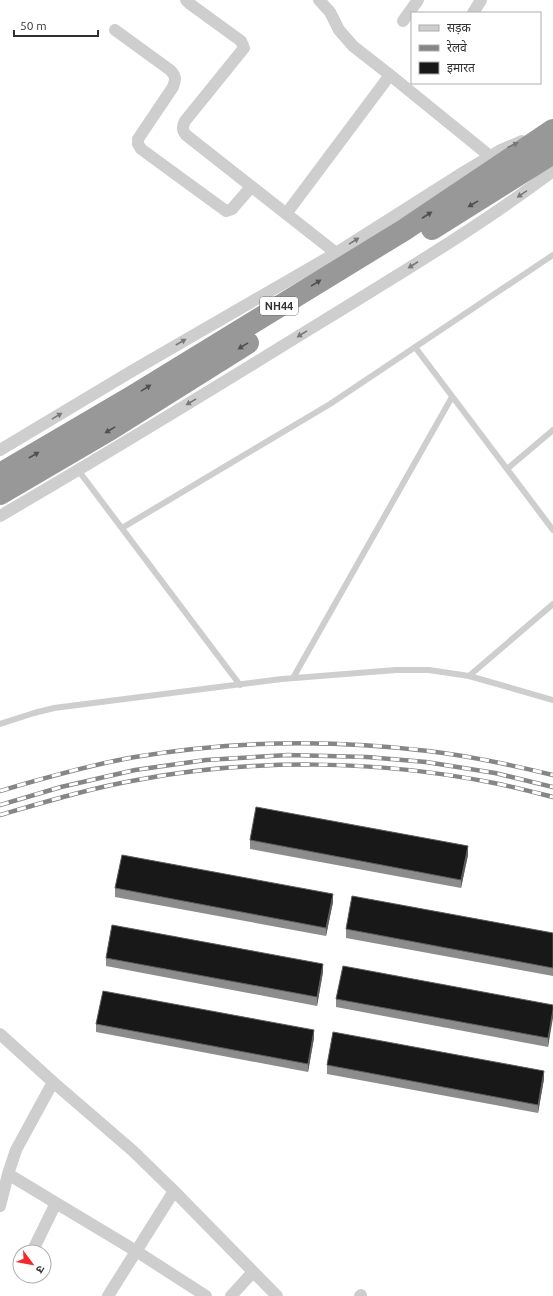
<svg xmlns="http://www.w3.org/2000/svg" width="553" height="1296" font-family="Ubuntu,'Noto Sans Devanagari',sans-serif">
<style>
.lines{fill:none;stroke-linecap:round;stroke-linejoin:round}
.lane{stroke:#cecece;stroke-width:6}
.street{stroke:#cecece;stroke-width:12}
.highway{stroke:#989898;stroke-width:22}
.rail-casing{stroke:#868686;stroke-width:4.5}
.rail{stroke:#fff;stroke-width:3;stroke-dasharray:9;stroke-linecap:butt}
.wall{fill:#8c8c8c}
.shaded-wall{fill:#5d5d5d}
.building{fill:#181818;stroke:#5d5d5d}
.oneway{fill:#787878}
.oneway2{fill:#505050}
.labels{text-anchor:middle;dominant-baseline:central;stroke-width:4;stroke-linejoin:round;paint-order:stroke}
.shield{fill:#fff;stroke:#6f6f6f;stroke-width:1}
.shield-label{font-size:11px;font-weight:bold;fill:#313131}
</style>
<rect width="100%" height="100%" fill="#fff"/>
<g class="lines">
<path class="lane" d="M415,347l138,183
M507,469l46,-39
M78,470l162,215
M122,528l208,-124 223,-149
M469,676l84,-72
M293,678l159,-281
M0,724l34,-11 20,-5 228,-29 114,-9h33l40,6 84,24"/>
<path class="street" d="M186,0l4,4 51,37 3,7 -59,73c-3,6 -3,9 1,14l150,118
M319,0l11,12 9,18 14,16 37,29 101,82
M473,13l8,-13
M403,21l15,-21
M115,30l55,40c6,6 6,9 3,17l-35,52v5l3,5 85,62 6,-2 19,-22
M286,214l104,-139
M0,450l132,-79 204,-118 123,-78 42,-25 21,-9
M0,516c108,-63 216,-129 323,-195 78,-48 157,-95 230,-150
M0,1034l53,48 80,69 41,40 103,105
M53,1082l-37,68 -8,24 48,29
M0,1206l8,-32
M32,1252l24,-49 80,48 70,45
M108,1296l66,-105
M231,1296l22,-24
M360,1296l1,-1"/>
<path class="highway" d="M432,229l121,-76
M0,474l133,-78 271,-166 149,-100
M0,494l111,-65 137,-86"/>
<g class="rail-casing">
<path id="rail" d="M0,791c44,-13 89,-26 135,-34 96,-16 196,-18 293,-6 42,5 84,14 125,24
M0,805l61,-18 74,-17 71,-10 82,-5 79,2 59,5 69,11 58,14
M0,815c45,-13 91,-27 137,-35 117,-22 241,-20 357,3 20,4 39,9 59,14"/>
</g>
<use href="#rail" class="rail"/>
</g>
<path class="wall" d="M250,840l218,15 -7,33 -211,-39z
M115,888l218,14 -7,34 -211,-39z
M346,929l207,4v43l-207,-38z
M106,958l217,14 -6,34 -211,-40z
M336,999l217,6 -5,42 -212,-40z
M96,1024l218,14 -6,34 -212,-40z
M327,1065l217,14 -6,34 -211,-39z"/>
<path class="shaded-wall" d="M468,846v9l-7,33v-8z
M333,894v8l-7,34v-8z
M323,964v8l-6,34v-9z
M553,1010v8l-5,29v-9z
M314,1030v8l-6,34v-8z
M544,1071v8l-6,34v-8z"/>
<path class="building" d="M256,807l212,39 -7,34 -211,-40z
M122,855l211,39 -7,34 -211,-40z
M352,896l201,37v35l-207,-39z
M112,925l211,39 -6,33 -211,-39z
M343,966l210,39v5l-5,28 -212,-39z
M103,991l211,39 -6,34 -212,-40z
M333,1032l211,39 -6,34 -211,-40z"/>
<defs><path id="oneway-solid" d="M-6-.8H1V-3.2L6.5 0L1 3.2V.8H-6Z"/></defs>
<g class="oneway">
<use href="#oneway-solid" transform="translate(513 145) rotate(-25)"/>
<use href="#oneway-solid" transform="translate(522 194) rotate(146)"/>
<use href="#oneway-solid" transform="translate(354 241) rotate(-32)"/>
<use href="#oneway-solid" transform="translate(413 265) rotate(147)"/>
<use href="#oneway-solid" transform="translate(302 334) rotate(148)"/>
<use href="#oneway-solid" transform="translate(181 342) rotate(-30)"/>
<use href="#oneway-solid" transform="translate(191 402) rotate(149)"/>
<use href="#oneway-solid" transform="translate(57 416) rotate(-31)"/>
</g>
<g class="oneway2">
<use href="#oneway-solid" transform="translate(473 204) rotate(149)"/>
<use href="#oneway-solid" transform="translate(427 215) rotate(-33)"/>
<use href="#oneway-solid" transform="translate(316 283) rotate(-32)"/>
<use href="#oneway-solid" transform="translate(243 346) rotate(148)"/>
<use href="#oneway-solid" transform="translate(146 388) rotate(-32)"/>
<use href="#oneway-solid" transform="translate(110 430) rotate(149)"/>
<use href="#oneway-solid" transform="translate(34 455) rotate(-30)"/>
</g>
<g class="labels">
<rect class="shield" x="260" y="297" width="38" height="18" rx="3"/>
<g class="shield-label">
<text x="279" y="306">NH44</text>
</g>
</g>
<rect x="411" y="12" width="130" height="72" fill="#ffffff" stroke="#adadad"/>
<rect x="419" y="25" width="20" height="6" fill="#cecece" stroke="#adadad"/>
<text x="447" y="32" font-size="12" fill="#313131">सड़क</text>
<rect x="419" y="45" width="20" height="6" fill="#868686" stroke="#adadad"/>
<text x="447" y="52" font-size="12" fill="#313131">रेलवे</text>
<rect x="419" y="62" width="20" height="12" fill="#181818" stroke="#adadad"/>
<text x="447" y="72" font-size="12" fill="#313131">इमारत</text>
<g transform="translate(32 1264) rotate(122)"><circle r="19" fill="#ffffff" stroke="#adadad"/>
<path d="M0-3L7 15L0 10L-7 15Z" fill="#f12a2b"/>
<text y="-6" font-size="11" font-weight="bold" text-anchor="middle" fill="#313131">उ</text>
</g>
<path d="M14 30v6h84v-6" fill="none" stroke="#313131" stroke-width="2"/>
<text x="20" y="30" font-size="12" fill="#313131" stroke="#ffffff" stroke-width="3" paint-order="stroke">50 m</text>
</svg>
